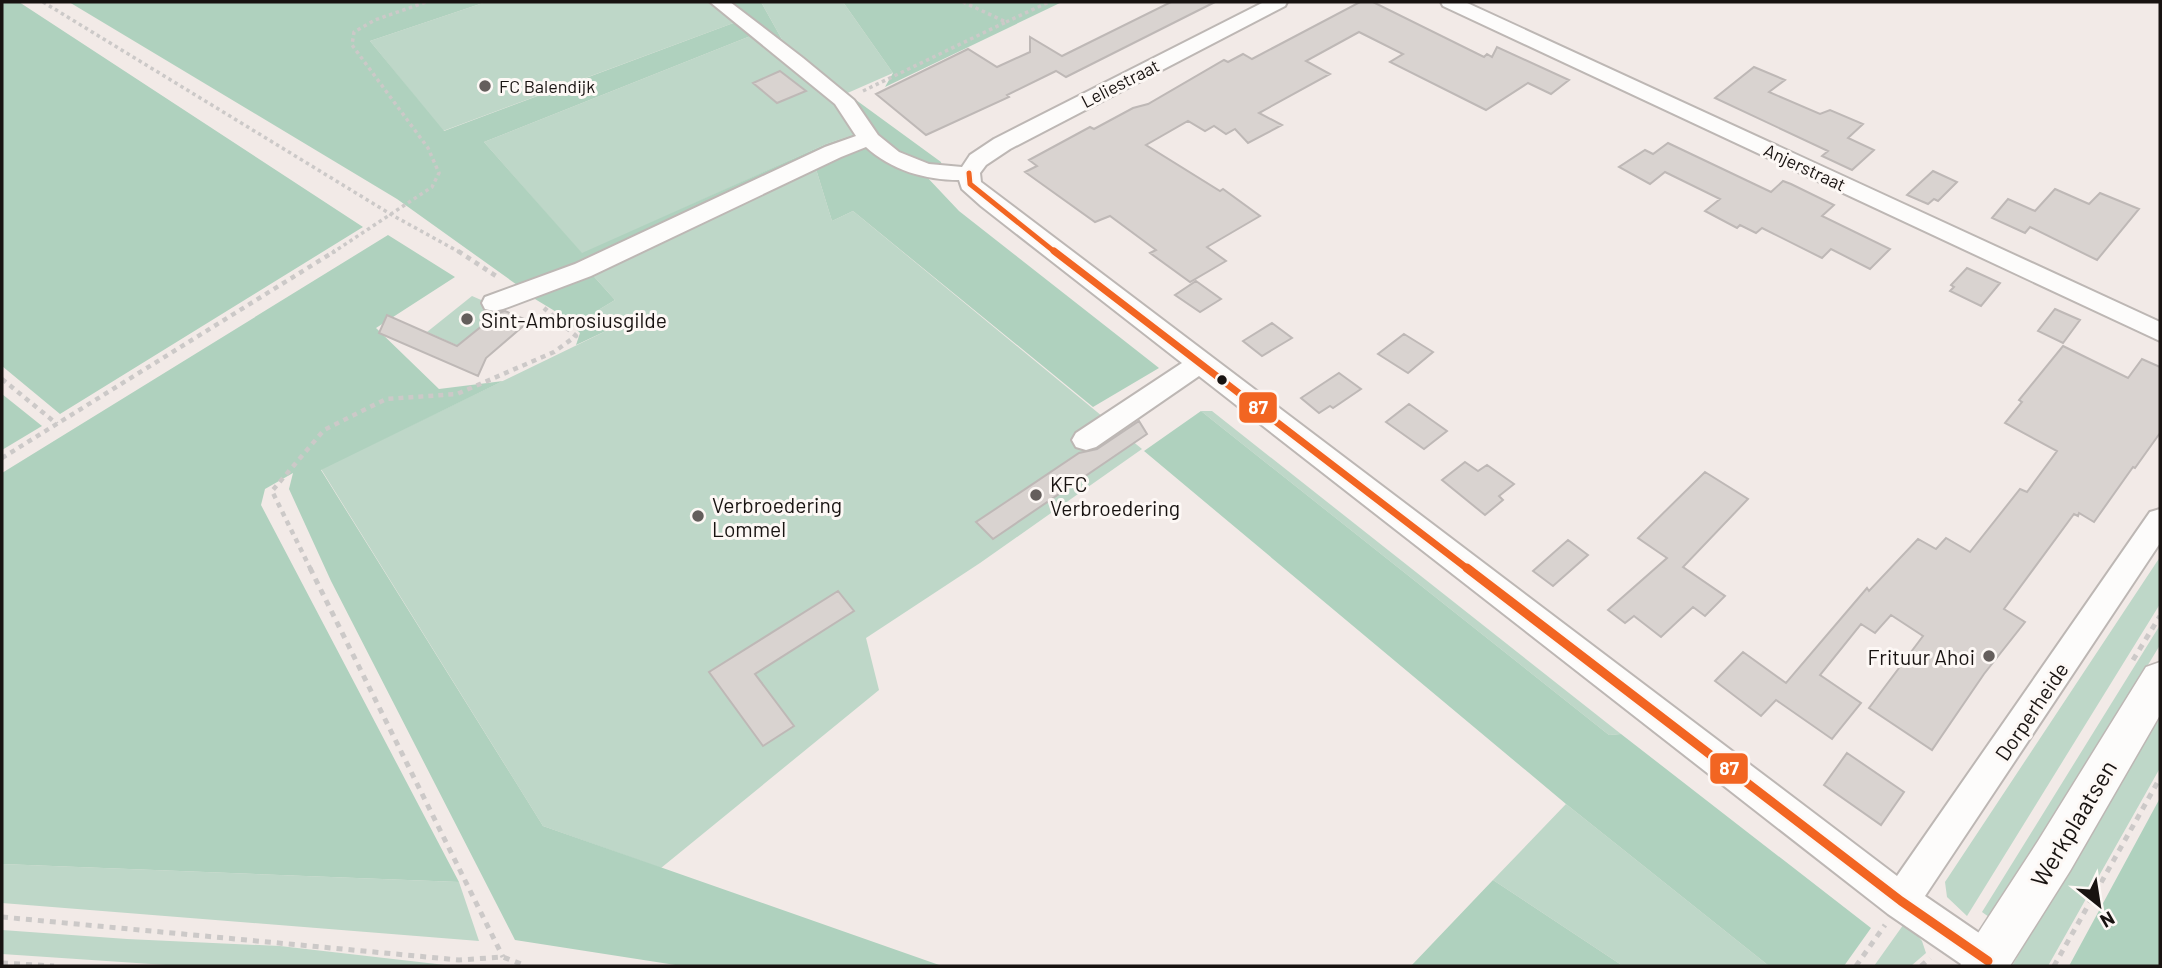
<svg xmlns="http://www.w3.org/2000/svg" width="2162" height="968" font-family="Barlow,sans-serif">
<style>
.green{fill:#bed7c8}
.forest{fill:#afd1be}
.building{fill:#d9d3d0;stroke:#beb8b6;stroke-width:2}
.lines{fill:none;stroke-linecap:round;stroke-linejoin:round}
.minor-casing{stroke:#bdb7b4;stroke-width:4}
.major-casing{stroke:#bdb7b4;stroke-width:3}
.path-far2{stroke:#ccc9c8;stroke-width:3.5;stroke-dasharray:3.5 3.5;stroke-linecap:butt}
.path-far1{stroke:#ccc9c8;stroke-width:4.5;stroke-dasharray:5 5;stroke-linecap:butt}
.path{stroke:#ccc9c8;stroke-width:5;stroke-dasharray:6 6;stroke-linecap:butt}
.minor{fill:#fdfcfb;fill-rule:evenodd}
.major{fill:#fdfcfb;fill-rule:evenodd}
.bus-1-far2-casing{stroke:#fdf8f5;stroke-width:9}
.bus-1-far1-casing{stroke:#fdf8f5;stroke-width:12}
.bus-1-casing{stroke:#fdf8f5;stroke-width:14}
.bus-1-far2{stroke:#f26522;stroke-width:5}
.bus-1-far1{stroke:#f26522;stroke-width:7}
.bus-1{stroke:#f26522;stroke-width:9}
.poi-dot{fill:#645e5c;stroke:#fdf8f5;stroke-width:2.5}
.bus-dot{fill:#181311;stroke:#fdf8f5;stroke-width:2.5}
.labels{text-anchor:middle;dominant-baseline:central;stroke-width:6;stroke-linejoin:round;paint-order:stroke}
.far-street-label{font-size:18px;fill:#181311;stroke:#fdf8f5}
.far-poi-label{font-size:18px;fill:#181311;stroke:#fdf8f5;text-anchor:start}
.poi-label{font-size:21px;fill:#181311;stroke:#fdf8f5;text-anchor:start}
.street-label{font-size:21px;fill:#181311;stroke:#fdf8f5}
.near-street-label{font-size:24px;fill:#181311;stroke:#fdf8f5}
.line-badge{stroke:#fdf8f5;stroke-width:2.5}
.badge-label{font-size:19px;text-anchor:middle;font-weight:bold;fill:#fff}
</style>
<rect width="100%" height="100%" fill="#f2eae7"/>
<path class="green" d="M486,2h224l26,20 -293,109 -73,-90z
M761,2h82l50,71 -50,22 -54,-43z
M753,35l87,69 22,28 -36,12 -244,110 -98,-112z
M816,169l16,52 21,-10 289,238 -162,114 -114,75 13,52 -218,178 -118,-42 -222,-357 287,-139 -13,-18 20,-12 -26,-29 61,-23z
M472,296l30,13 -43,37 -32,-14z
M1201,411h11l409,323 -12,1z
M2160,557v47l-193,312 -20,-19 -2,-15z
M2160,625v20l-158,261 -13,11 -7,-5z
M2160,714v54l-112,198h-36z
M1566,804l203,162h-146l-130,-86z
M2,864l457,18 20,59 -477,-38z
M1906,921l16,20 4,12 -15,13h-37z
M2,930l125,9 153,7 174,20h-273l-179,-12z"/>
<path class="forest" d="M2,2h17l344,225 -303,187 -58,-48z
M69,2h417l-116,39 74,90 292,-109 17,13 -269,107 98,111 244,-109 36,-12 2,7 -170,81 -174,67 -123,-88z
M727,2h34l28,50z
M843,2h219l-177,85 8,-14z
M856,100l85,62 1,5 -3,1 -40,-11 -25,-23 -23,-30z
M850,148h23l52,27 34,36 200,157 -66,39 -240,-196 -21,10 -16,-52 17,-14z
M388,235l67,42 -79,51 63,61 64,-8 -182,89 222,356 399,140h-260l-167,-26 -184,-359 -42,-92 4,-16 -28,16 -4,16 198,377 -457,-18v-391z
M589,271l26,29 -20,12 13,18 -32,15 4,-12 -17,-17 -33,-20z
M2,394l40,32 -40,24z
M1201,411l408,324 12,-1 250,194 -27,38h-75l-203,-162 -422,-353z
M2160,798v168h-91z
M1493,880l130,86h-212z"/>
<path class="building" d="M1171,2h44l-149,75 -10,-6 -49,24 2,2 -83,38 -50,-41 92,-45 29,18 33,-15v-15l32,19z
M1360,2h13l111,55 3,-3 5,3 5,-10 72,33 -18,14 -23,-11 -42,27 -96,-48 13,-8 -44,-22 -53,29 24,13 -71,39 23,12 -34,18 -13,-14 -9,5 -12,-8 -9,5 -17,-10 -42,24 74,46 3,-2 37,27 -53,31 19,14 -36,21 -40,-29 6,-3 -46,-34 -15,6 -70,-50 12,-6 -8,-6 61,-33 4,2 39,-21 15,-4 76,-44 4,2 15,-8 9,5z
M1754,67l31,13 -16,12 51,22 10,-4 33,14 -15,14 26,12 -22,20 -30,-14 6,-5 -113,-53z
M780,71l26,20 -29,12 -24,-20z
M1668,143l103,49 12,-11 8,3 43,21 -12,11 68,33 -20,20 -39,-20 -9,9 -60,-30 -6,5 -16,-8 -3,3 -32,-17 15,-12 -55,-27 -15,12 -31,-17 26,-17 8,4z
M1933,171l24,11 -19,19 -4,-2 -6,5 -21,-9z
M2055,189l34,15 11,-11 39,16 -42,51 -67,-33 -5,6 -33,-15 16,-19 27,12z
M1967,268l33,15 -19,23 -31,-15 4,-4 -3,-2z
M1196,281l25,18 -21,13 -25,-17z
M2055,309l25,11 -17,23 -25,-12z
M505,311l24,10 -43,37 -8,18 -99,-43 8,-18 70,31 41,-33z
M1272,323l20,15 -30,18 -19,-15z
M1404,334l29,18 -25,21 -30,-19z
M2063,346l65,32 14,-19 18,8v66l-25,35 -2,-1 -39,55 -15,-9 -1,3 -4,-2 -70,95 21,13 -41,52 -52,76 -63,-42 54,-72 -32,-21 -16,18 -14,-9 -41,51 41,28 -29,36 -56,-39 -15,16 -46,-35 28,-29 43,31 81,-95 2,3 49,-52 18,10 10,-11 24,14 50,-63 7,3 30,-41 -52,-28 17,-21 -3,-2z
M1339,373l22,16 -28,19 -3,-2 -11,7 -18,-15z
M1409,404l38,27 -23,18 -38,-27z
M1139,421l8,13 -154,105 -17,-17 103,-69 18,-4z
M1465,462l13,9 9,-6 27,19 -15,12 4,4 -18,15 -43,-35z
M1705,472l43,27 -65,68 42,29 -20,20 -12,-9 -32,30 -27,-21 -9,7 -17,-13 59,-52 -29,-20z
M1568,540l20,15 -35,31 -20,-15z
M838,591l16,20 -99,63 39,52 -31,20 -54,-74z
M1847,753l57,39 -23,33 -57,-40z"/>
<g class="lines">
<g class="minor-casing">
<path id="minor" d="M710,2h20l73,56 51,42 24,35 21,17 30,12 33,3 8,-12 24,-16 270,-137h23l-2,4 -275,143 -24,16 -6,8 1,9 916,694 253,-364 10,-3v34l-235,353 76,52 6,13 -3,5h-40l-76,-52 -689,-538 -103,71 -10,3 -10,-3 -4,-7 4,-7 106,-70 -201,-157 -19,-17 -3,-9c-34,0 -68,-10 -93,-33l-25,10 -250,119 -88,33 -9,2 -9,-2 -3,-6 3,-6 90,-33 250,-117 31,-11 -21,-32z
M1441,2h24l695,320v19l-717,-335z"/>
</g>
<g class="major-casing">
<path id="major" d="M2160,662v53l-90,156 -60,95h-50l7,-16 71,-109 108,-174z"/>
</g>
<path class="path-far2" d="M43,2l349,213 69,38
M1006,22l43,-20
M863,91l143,-69 -43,-20
M332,253l100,-66 7,-14 -11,-25 -76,-103 2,-13 21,-12 51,-18"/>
<path class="path-far1" d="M458,251l41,27
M2,379l55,45
M2,458l333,-207
M311,570l-39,-79 52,-61 62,-31 71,-5 97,-42 22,-16 -32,-28"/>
<path class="path" d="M310,568l193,389
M2133,660l27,-44
M2,917l457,43 44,-3 23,9
M2,963l52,3
M1856,966l29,-41
M1921,966l9,-8
M2054,966l106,-188"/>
<use href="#minor" class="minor"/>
<use href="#major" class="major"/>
<g class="bus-1-far2-casing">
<path id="bus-1-far2" d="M969,173l1,11 86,69"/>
</g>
<g class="bus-1-far1-casing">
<path id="bus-1-far1" d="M1054,251l415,319"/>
</g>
<g class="bus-1-casing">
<path id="bus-1" d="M1467,568l434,333 87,60"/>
</g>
<use href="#bus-1-far2" class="bus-1-far2"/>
<use href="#bus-1-far1" class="bus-1-far1"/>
<use href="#bus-1" class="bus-1"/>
</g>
<g class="poi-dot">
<circle cx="485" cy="86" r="7"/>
<circle cx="467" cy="319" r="7"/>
<circle cx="1036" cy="495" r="7"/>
<circle cx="698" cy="516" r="7"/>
<circle cx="1989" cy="656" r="7"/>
</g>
<circle class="bus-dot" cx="1222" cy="380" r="6"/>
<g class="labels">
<g class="far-street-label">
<text transform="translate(1120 83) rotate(-27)">Leliestraat</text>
<text transform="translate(1805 167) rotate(25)">Anjerstraat</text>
</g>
<g class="far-poi-label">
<text x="499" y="86">FC Balendijk</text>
</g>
<g class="poi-label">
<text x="481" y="319">Sint-Ambrosiusgilde</text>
<text x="1050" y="483">KFC<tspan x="1050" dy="24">Verbroedering</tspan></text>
<text x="712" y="504">Verbroedering<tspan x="712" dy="24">Lommel</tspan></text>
<text x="1975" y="656" text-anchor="end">Frituur Ahoi</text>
</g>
<g class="street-label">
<text transform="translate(2031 711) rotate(-56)">Dorperheide</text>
</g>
<g class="near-street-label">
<text transform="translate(2073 823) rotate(-59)">Werkplaatsen</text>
</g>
</g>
<g class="line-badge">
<rect x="1238" y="391" width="40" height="33" rx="7" fill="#f26522"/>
<rect x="1709" y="752" width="40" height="33" rx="7" fill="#f26522"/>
</g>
<g class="badge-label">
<text x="1258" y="414">87</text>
<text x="1729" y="775">87</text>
</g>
<rect width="2162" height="968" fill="none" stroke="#181311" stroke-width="7"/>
<g transform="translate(2099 905) rotate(150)" stroke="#fdf8f5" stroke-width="5" paint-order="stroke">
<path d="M0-5L12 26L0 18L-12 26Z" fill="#181311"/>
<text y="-10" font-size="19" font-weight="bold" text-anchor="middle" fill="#181311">N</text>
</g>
</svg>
